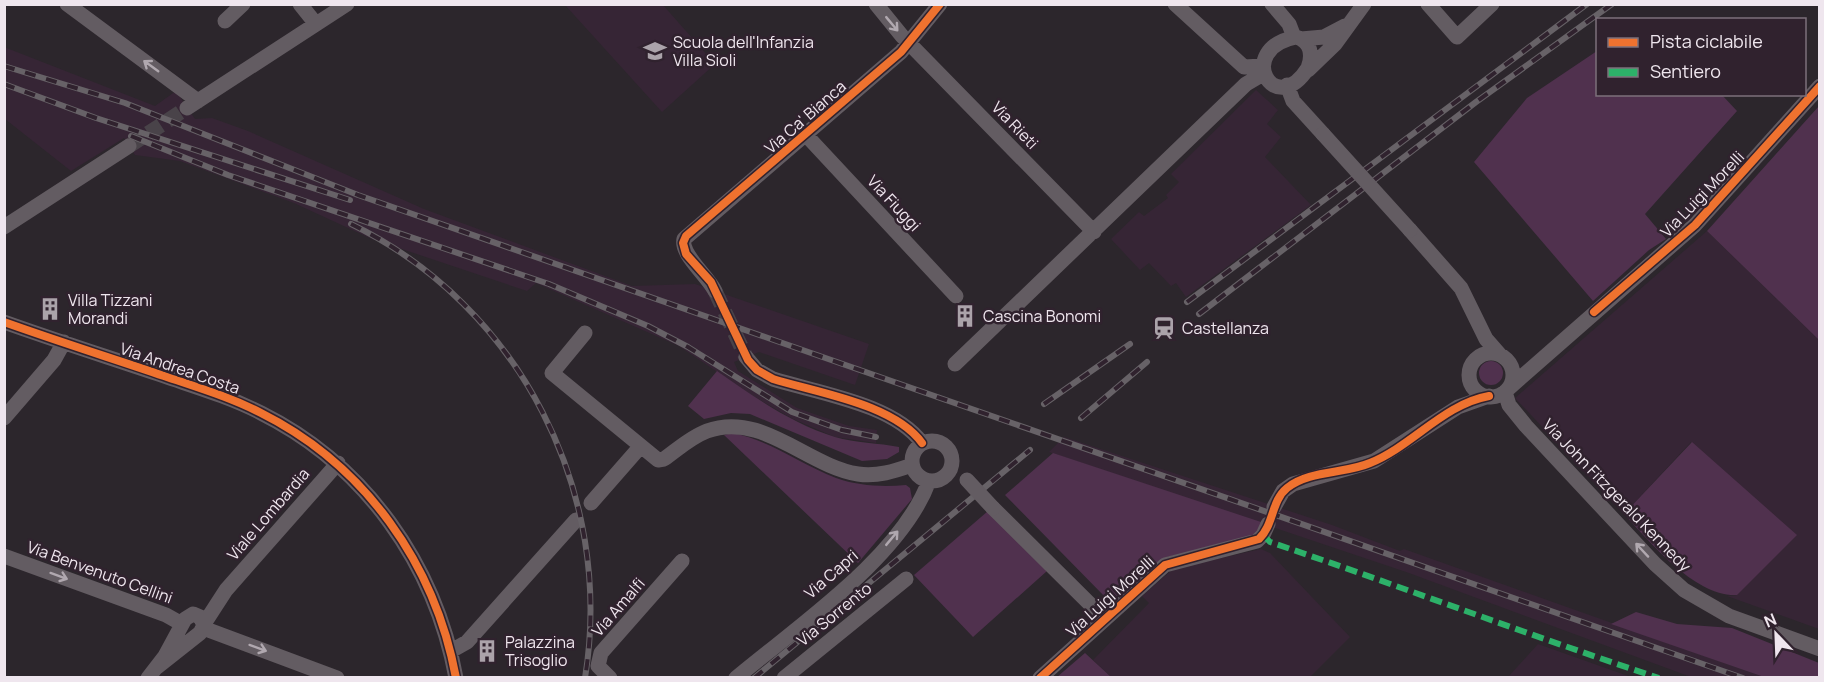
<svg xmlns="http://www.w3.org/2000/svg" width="1824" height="682" font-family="Manrope,sans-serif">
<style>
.built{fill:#362535}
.green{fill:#50314e}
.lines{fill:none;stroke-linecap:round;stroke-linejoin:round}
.minor-tunnel{stroke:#494349;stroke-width:15;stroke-dasharray:15 8;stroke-linecap:butt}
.minor{stroke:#635c62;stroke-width:15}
.rail-casing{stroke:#676267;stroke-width:6}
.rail{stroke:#30222e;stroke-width:4;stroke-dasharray:11;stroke-linecap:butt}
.minor-bridge{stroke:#635c62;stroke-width:15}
.quiet{stroke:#2db169;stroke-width:6;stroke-dasharray:12 6;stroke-linecap:butt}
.cycleway-casing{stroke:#30222e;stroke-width:11}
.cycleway{stroke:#ef722f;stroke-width:8}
.oneway{stroke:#b0a8af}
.labels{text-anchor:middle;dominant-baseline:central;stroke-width:5;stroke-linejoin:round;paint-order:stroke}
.poi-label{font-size:16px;fill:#efe6ee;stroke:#30222e;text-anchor:start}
.street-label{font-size:16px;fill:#efe6ee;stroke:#30222e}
</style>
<rect width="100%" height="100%" fill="#2c262c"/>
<path class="built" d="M565,5h98l52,59 -53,48z
M4,47l151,59 21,-15 19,28 17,-1 36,13 176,78 208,77 63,-2 174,60 -14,41 -96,-33 -25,10 4,9 59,37 52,18 28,4 -1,13 -41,-6 -42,-18 -40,-23 -74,-50 -143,-63 -9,8 -155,-52 -78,-36 -114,-42 -45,-6 -11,-17 -53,33 -66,-52z
M1256,90l22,20 -11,14 14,13 -16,20 46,48 -125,92 -10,-14 -5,3 -22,-23 -9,7 -29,-31 28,-27 5,4 24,-18 -2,-3 13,-13 -8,-8z
M1707,231l112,109v289l-92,-33 10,-1 -46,-153 -67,72 -109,-116z
M1064,437l268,88 68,26 4,-2 360,128h-73l-282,-104 -360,-121z
M1261,549l9,4 80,84 -40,40h-199l-18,-17 56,-57 -7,-7 31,-27z
M1538,644l93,33h-123z"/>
<path class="green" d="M1597,51l1,43 124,1 15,16 -92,103 21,25 -17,11 -56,51 -119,-139 53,-64z
M1819,106l1,234h-1l-112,-109z
M1479 373a12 12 0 1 1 24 0a12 12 0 1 1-24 0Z
M717,371c36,25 75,53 118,66 20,6 44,6 64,10v5l-12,7 -25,2 -112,-47 -19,-1 -27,6 -16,-13z
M733,433c38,8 67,31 103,45 22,8 47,9 70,7l4,3 2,11 -54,64 -134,-128z
M1692,442l105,93 -60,60c-42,2 -87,-53 -113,-81z
M1053,453l211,70 -10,14 -87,20 -47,38 -12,5 -103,-105z
M988,511l59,60 -74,66 -59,-62z
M1636,612l41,12 55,4 87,35v14h-55l-153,-53z
M1085,653l26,24h-54z"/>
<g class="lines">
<path class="minor-tunnel" d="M129,146l58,-38
M715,291l31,66"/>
<path class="minor" d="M67,4l131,97
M300,4l16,20
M876,4l26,32 192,196
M1175,4l69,63 19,-1
M1272,4l17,20 5,13
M1428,4l29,33 35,-33
M225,21l18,-17
M1296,37c15,4 17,18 12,31 -34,53 -74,-19 -12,-31z
M1301,39l23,-2 21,-11
M1308,70l27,-26 29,-40
M1287,85l6,16 30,33
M187,108l160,-104
M806,135l150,161
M4,227l125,-81
M1410,230l51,58 25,51 14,16
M715,291c-8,-16 -35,-37 -31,-52l217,-187 39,-48
M4,322c53,19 107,36 160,54 32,11 66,21 97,37 104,52 174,151 195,265
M585,333l-33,40 106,87 6,-1c14,-10 27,-22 43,-28 55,-20 100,35 151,43 19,3 37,-3 54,-9
M1469 375a22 22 0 1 1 44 0a22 22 0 1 1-44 0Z
M746,357l11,13 16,9c45,14 121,25 149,64
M955,364l291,-280 17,-10
M1509,388l186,-163 125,-139
M1505,392l4,13 17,21 129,138 29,26 45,26 91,33
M4,418l50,-58 10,-18
M912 461a20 20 0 1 1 40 0a20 20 0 1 1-40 0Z
M591,503l49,-56
M1274,507l9,-16 10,-7 81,-23 84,-54 31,-11
M993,508l112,111
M4,556l162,59 16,9
M204,624l22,-34 112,-127
M203,628l134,50
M451,651l16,-9 109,-122
M148,678l17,-22 20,-37 8,-5 7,3 4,8 -4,8 -43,34
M610,678l-12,-12 3,-13 81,-92
M736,678c62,-52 165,-121 193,-197
M784,678l122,-99
M1040,678l125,-113 92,-24 6,-6 5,-11"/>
<g class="rail-casing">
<path id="rail" d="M4,66l121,37 233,92 1385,483
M4,84l92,34 254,82
M131,136l97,39 321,109 99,42 40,21 104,65 50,18 34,7
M351,224c169,82 264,269 234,454
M1187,302l400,-298
M1199,314l277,-212 136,-98
M1044,404l86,-60
M1081,418l66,-56
M754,678l276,-228"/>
</g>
<use href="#rail" class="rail"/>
<path class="minor-bridge" d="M1323,134l87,96
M967,480l26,28"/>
<path class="quiet" d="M1263,535l7,7c130,44 258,93 389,136"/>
<g class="cycleway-casing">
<path id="cycleway" d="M1594,312l101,-87 125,-139
M4,322c53,19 107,36 160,54 32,11 66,21 97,37 104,52 174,151 195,265
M922,443c-28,-39 -104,-50 -149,-64l-16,-9 -9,-10 -37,-78 -25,-28 -3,-11 3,-7 215,-184 39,-48
M1040,678l125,-113 94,-26c15,-14 12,-38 28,-51 22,-18 58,-14 83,-25 42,-17 74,-59 119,-67"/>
</g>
<use href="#cycleway" class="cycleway"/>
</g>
<defs><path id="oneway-shaft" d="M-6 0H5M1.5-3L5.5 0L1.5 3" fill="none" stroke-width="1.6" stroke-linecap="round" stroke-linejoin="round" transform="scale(1.5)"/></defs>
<g class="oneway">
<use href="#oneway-shaft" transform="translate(892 24) rotate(50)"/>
<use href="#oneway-shaft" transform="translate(151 66) rotate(-144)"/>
<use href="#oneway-shaft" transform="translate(892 538) rotate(-50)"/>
<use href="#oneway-shaft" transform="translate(1642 550) rotate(-133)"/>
<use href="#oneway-shaft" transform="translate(59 576) rotate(20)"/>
<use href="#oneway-shaft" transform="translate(258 648) rotate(20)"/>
</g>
<defs>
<g id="school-bare" transform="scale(1.8)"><path d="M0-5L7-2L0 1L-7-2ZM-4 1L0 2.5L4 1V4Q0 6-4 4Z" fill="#aba3aa" stroke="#30222e" stroke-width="2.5" paint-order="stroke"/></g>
<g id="building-bare" transform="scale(1.8)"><path d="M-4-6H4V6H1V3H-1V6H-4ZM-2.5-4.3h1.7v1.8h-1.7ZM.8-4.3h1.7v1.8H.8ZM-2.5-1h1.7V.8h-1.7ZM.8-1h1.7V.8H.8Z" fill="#aba3aa" stroke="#30222e" stroke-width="2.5" paint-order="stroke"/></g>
<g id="station-bare" transform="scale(1.8)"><path d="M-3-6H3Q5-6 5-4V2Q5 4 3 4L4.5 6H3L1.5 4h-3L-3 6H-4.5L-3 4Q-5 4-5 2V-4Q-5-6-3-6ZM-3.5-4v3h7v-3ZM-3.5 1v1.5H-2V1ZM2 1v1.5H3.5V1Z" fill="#aba3aa" stroke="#30222e" stroke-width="2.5" paint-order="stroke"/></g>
</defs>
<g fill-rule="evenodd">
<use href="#school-bare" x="655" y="51"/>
<use href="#building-bare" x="50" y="309"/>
<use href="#building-bare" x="965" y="316"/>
<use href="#station-bare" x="1164" y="328"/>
<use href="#building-bare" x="487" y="651"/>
</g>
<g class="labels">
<g class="poi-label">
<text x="673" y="42">Scuola dell'Infanzia<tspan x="673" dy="18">Villa Sioli</tspan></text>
<text x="68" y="300">Villa Tizzani<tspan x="68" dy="18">Morandi</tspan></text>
<text x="983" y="316">Cascina Bonomi</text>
<text x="1182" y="328">Castellanza</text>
<text x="505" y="642">Palazzina<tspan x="505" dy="18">Trisoglio</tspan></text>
</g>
<g class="street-label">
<text transform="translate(805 117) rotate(-41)">Via Ca' Bianca</text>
<text transform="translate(1015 125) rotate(46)">Via Rieti</text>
<text transform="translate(1702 194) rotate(-46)">Via Luigi Morelli</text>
<text transform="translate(894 203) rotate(47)">Via Fiuggi</text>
<text transform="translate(180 368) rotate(19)">Via Andrea Costa</text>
<text transform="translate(1617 495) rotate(46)">Via John Fitzgerald Kennedy</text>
<text transform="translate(268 514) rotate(-49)">Viale Lombardia</text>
<text transform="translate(100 572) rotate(20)">Via Benvenuto Cellini</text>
<text transform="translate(831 574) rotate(-41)">Via Capri</text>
<text transform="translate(1110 596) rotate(-42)">Via Luigi Morelli</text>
<text transform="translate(618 607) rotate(-49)">Via Amalfi</text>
<text transform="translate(834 614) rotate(-39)">Via Sorrento</text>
</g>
</g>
<rect width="1824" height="682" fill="none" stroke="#efe6ee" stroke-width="12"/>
<rect x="1596" y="18" width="210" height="78" fill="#30222e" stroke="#7c707b" stroke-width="1.5"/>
<rect x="1608" y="38" width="30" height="9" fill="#ef722f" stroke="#7c707b" stroke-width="1.5"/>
<text x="1650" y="48" font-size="18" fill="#efe6ee">Pista ciclabile</text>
<rect x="1608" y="68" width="30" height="9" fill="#2db169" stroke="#7c707b" stroke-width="1.5"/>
<text x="1650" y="78" font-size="18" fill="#efe6ee">Sentiero</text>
<g transform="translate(1776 634) rotate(337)" stroke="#30222e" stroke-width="4.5" paint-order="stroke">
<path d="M0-4.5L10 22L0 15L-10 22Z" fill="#efe6ee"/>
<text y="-9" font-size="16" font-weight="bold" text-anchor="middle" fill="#efe6ee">N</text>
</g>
</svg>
